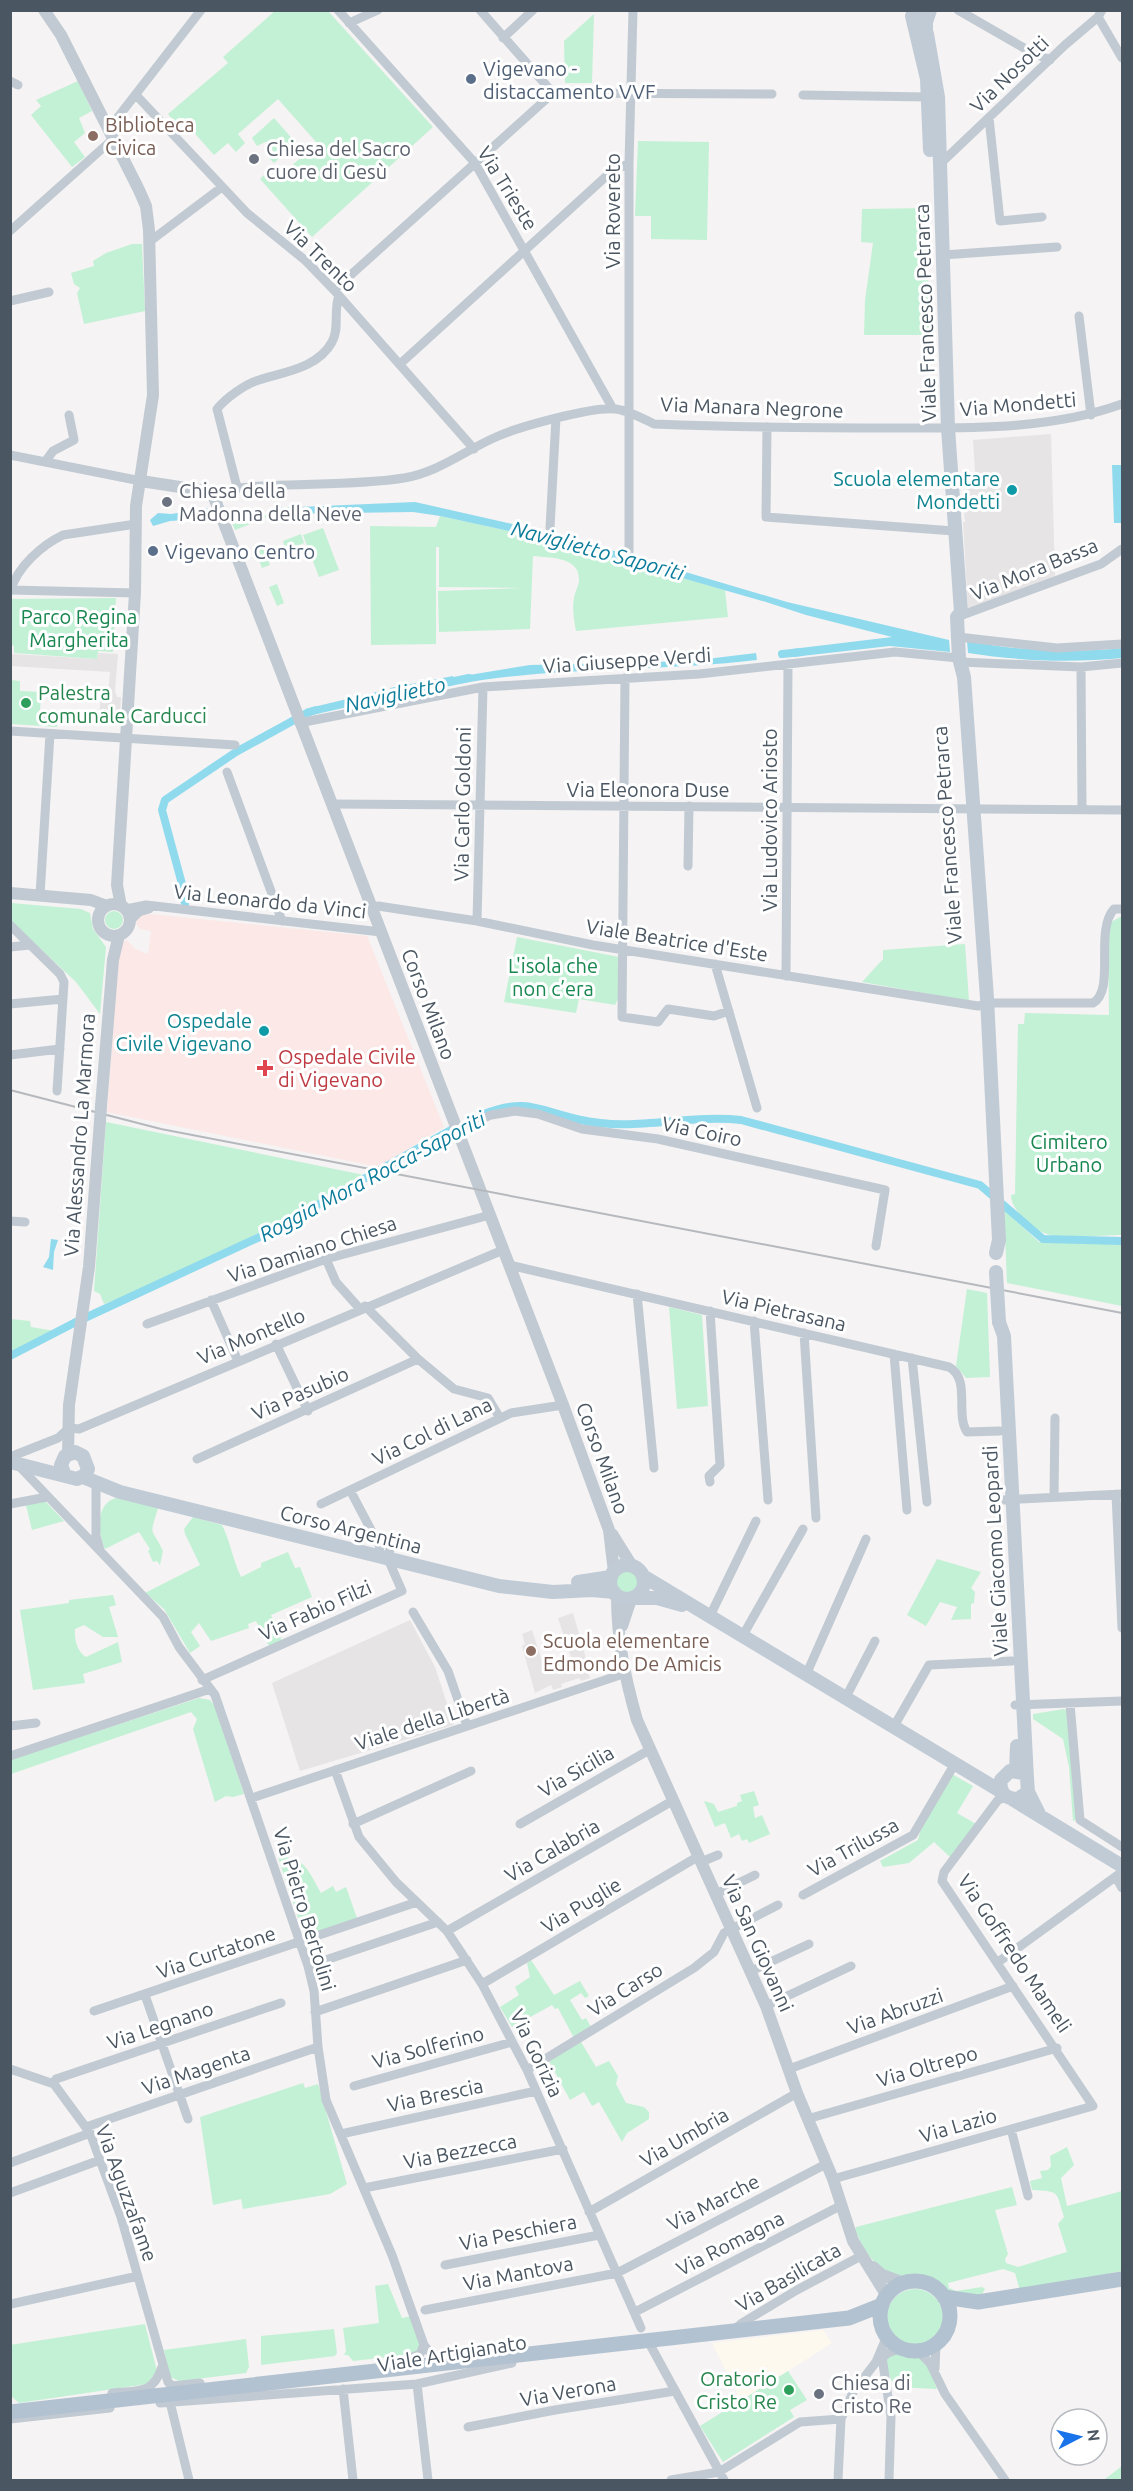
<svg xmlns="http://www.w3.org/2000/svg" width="1133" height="2491" font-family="Ubuntu,sans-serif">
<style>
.commercial{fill:#fdf9ef}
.education{fill:#e6e4e5}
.medical{fill:#fce8e6}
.green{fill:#c3f1d5}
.water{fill:#90daee}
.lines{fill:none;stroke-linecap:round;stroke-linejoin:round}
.canal{stroke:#90daee;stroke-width:8}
.minor{stroke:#c1cad2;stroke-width:9}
.tertiary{stroke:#c1cad2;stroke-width:12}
.secondary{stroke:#c1cbd6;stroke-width:14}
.primary{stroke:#b3c2d1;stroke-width:15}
.rail{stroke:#b5b8bd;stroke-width:2}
.tertiary-bridge{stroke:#c1cad2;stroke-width:12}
.secondary-bridge{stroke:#c1cbd6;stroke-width:14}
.service-dot{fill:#5c6f8a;stroke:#fff;stroke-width:2}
.education-dot{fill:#8d6e63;stroke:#fff;stroke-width:2}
.worship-dot{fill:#6b7280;stroke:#fff;stroke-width:2}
.culture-dot{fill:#0f9aa8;stroke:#fff;stroke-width:2}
.leisure-dot{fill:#2e9e5b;stroke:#fff;stroke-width:2}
.health-dot{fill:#e0444e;stroke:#fff;stroke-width:2}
.labels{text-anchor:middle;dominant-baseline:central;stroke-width:6;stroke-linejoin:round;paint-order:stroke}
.service-label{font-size:20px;fill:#4e5e75;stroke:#fff;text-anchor:start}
.street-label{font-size:20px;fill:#4a5661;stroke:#fff}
.education-label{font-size:20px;fill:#785e54;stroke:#fff;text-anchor:start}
.worship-label{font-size:20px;fill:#5b616d;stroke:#fff;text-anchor:start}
.culture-label{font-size:20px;fill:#0d838f;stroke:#fff;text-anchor:end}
.park-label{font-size:20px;fill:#17864f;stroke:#fff}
.leisure-label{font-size:20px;fill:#27864d;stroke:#fff;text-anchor:start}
.health-label{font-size:20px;fill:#be3a42;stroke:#fff;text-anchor:start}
.water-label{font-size:21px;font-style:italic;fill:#0c7c9b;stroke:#fff}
</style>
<rect width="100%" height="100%" fill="#f5f3f3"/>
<path class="commercial" d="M823,2330l9,13 -91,58 -29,-58z"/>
<path class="education" d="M1051,434l4,142 -87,35 -5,-89h2l-1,-9 4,-1 -2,-39 9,-1 -2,-32z
M10,647l2,7 85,5 1,-6 20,1 -3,37 2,6h4l-1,20 -21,-2 2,-18h7l2,-25 -99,-6z
M573,1613l14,49 3,-1 3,9 -5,3 2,5 -9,3 -2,-3 -18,6 1,3 -9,3 -2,-5 -16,8 -13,-47 3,-2 -3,-10 10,-4 11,34 28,-7 -13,-39z
M410,1620l25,47 19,58 -154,46 -28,-88z"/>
<path class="medical" d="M150,914l217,22 77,191 -65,40 -272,-55 12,-156 3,-13 5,-3 8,9 13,5 3,-23 -11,-2 -4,-6 4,-7z"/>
<path class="green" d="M276,10l52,1 105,116 -121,110 -52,-58 8,-8 9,8 40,-36 -39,-44 -40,35 7,9 -9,9 -8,-9 -14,12 -33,-37 -6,5 -7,-9 60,-51 -5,-6z
M594,14l-2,69h-27l-1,-42z
M78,81l14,30 -13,7 6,15 -11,9 11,15 -13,10 -41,-52 10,-9 -5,-6z
M274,118l22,25 -22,20 -6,-6 5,-6 -3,-8 -5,-1 -8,4 -5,-8z
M638,141l71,1 -2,98 -56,-1v-23h-16z
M926,208l4,127h-66l1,-35 8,-57 -12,-1 1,-33z
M132,244h10l3,67 -61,13 -7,-31 3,-5 -6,-4 -3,-11 23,-7 -1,-5 13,-8z
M276,514l-41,16 -5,-12z
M440,516l110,24 175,50 3,27 -152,14c-2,-10 -4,-24 -2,-33 1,-7 5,-12 5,-19 0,-23 -30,-21 -46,-23l-3,73 -91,3 -1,-41 87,-3 -86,-1v-40h-3v97l-65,1 -1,-119 66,1z
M323,528l16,42 -20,7 -16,-42z
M301,534l3,9 -18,7 -3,-9z
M263,547l7,18 -8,3 -7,-18z
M277,584l7,19 -7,3 -8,-19z
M116,598l-3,54 -15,-1 -1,8 -83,-6v-7l-3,-1v-46z
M11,680l9,1v10l21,1 -1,21 18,3 -1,11 -46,-3z
M11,903l70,6 9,4 3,16 13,18 -6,67 -24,-32 -65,-61z
M105 920a9 9 0 1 1 18 0a9 9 0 1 1-18 0Z
M1122,916v319c-16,0 -62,4 -75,-1 -15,-5 -36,-24 -36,-39l4,-1 3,-170h6l1,-11 84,2 -1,-81 3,-12z
M517,937l102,20 1,38 -5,10 -36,-6 -3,14 -72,-11z
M965,944l4,57 -107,-19 21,-23v-9z
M106,1122l258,53c-84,47 -169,95 -260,129l-4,-10 -6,-3z
M1004,1210l35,32 83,1v63l-115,-23z
M967,1289l20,4 3,84 -24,1 -10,-12z
M669,1307l33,8 6,91 -31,3z
M11,1319l19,2 1,6 24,4 -44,23z
M116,1498l42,10c-9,30 -7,18 5,43l-3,14 -3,-4 -4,1 -5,-11 2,-2 -11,-17 -34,17c-8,-17 -9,-46 11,-51z
M45,1501l19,20 -32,9 -6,-25z
M193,1517l29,8c9,18 10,33 19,52l20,-10v-4l27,-11 7,16 5,-1 12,30 -41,18 11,26 -13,5 -13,-25 -8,3 1,4 -38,13 -12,-18 -8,9 9,14 -10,7 -26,-44 -19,-16 55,-28 -15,-31 -1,-5z
M937,1559l44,13 -10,16 4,4 -1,11 -3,1v15l-20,1 6,-13 -17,-5 -14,24 -19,-11z
M616 1582a11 11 0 1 1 22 0a11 11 0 1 1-22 0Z
M113,1595l3,10 -7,2 9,30h-15l-19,-12 -9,4c-1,9 2,23 11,28l32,-15 4,20 -39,12 2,9 -52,7 -13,-80 49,-7v-3z
M199,1698l11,2 5,6 29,88 -11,3 -7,-1 -11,6 -22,-73 4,-10 -6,-7 -180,62 -1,-14z
M1064,1709l4,2 9,108 -4,2 -4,-54 -6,-28 -30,-20v-5z
M952,1774l21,12 -16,27 19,11 -25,34 -17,-16 -25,21 -26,4 -3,-6 38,-21 4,-16z
M754,1791l5,14 -6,2 2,11 7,-3 8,19 -21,9 -2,-4 -5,2 -3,-7 -8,4 -6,-15 -10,4 -11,-26 10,3 4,8 19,-6v-3l5,-2 -2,-6z
M278,1857c27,-1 31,15 43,36l12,-7 3,6 10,-5 11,31 -53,18z
M531,1960l23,35 26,-14 9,15 -4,2 -4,-5 -11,7 12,20 4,-2 5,9 -17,11 -16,-30 -3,1 -3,-4 -40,22 -12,-20 19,-12 -4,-8 15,-10 -3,-14z
M581,2042l15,25 13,-6 9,15 -2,8 10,19 18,4 5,5v7l-22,14 -5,9 -23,-40 -7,4 -8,-14 -14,8 -21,-39z
M303,2083l2,5 13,-4 29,100 -17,10 -87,15 -2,-10 -28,6 -13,-88z
M1067,2147l7,18 -13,13 6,28 55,-15v80l-102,20 -5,-18 -12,-4 -55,14 1,5 7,3 26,-4 3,2 -3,5c-27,8 -35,-9 -56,-16 -9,-3 -19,-1 -28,-2 -21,-4 -35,-27 -43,-46l1,-3 156,-40 5,18 -22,5 13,44 -3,5 1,4 12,4 49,-15 -9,-28 6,-7c-8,-25 -3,-26 -32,-27l-2,-9 12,-3 -2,-7 8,-1 3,-4 -1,-10z
M388,2284l14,34 10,-2 8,29 -5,9 -62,7 -5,-6h-4l2,-4 -3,-23 36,-5 -4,-37z
M887 2317a28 28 0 1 1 56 0a28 28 0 1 1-56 0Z
M145,2324l12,47 -10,13 -128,19 -8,-7 -1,-51z
M334,2329l3,24 -2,3 -74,9v-29z
M246,2339l3,28 -3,6 -67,8 -9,-4 -6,-27z
M897,2354c29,0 31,9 40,35l-43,-2 -8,-21 1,-9z
M788,2371l19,29 -17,10 4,7 -71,45 -23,-36z
M1122,2466v14h-16l-1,-1z"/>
<path class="water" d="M1112,465h10v58h-8z
M415,502l142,32 230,68 162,38 1,12 -60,-6 -97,11 -1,-8 100,-12 -86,-22 -40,-13 -216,-62 -110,-24 -27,-4 -137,2 -1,-6z
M211,508l5,10 -46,3 -17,5 -3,-6 8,-7 13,1z
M967,641c52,10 103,12 155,7v10c-52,5 -102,3 -154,-5z
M756,653l1,7c-100,12 -200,6 -299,24l-1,-7 73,-12 160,-4z
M453,676l1,9 -30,6 -2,-9z
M416,683l2,10 -26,5 -2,-10z
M385,690l2,8 -79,18 -3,-7z
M51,1239l7,1 -4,12 -1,18 -10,-3 6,-10z"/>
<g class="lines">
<path class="canal" d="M782,654l20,-2
M376,697l93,-19
M185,904l-3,-20 -20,-74 3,-10 71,-48 71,-39 9,-3
M484,1114c44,-17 55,-3 97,6 52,12 108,-6 160,0l239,65 63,54 79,2
M10,1356l64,-33 192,-89 192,-108"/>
<path class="minor" d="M338,10l137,153 138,246
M480,10l73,83
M958,10l73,42 19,8
M1098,17l24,41
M349,23l29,-13
M503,38l30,-28
M10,81l8,4
M136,95l111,118 59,48 28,29 140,159
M803,95l125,2
M989,118l11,103 42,-4
M108,130l93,-120
M940,164l125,-119 33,-28 4,-7
M10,231l103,-92
M149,242l73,-55
M943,255l114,-8
M334,290l219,-197 219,1
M10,301l39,-9
M1079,316l12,99
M400,364l212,-193 17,-8
M767,427l-1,90 188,14
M10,455l131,26
M45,462l8,-11 21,-11 -5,-25
M237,487l-20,-78c9,-11 28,-25 42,-29 25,-8 59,-12 73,-38 8,-14 1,-31 7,-46
M212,492c63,-12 129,-4 192,-14 35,-6 60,-27 92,-41 22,-10 97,-31 120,-28 13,2 26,9 38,15 79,3 158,4 238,4 76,0 158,2 230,-24
M550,528l6,-110
M629,552v-389l4,-153
M10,590l125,3
M11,590c6,-23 31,-45 52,-55l73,-11
M957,617l144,-53 21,-15
M958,637l99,11 65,-4
M960,662l121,5 41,-4
M1081,667l1,142
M625,678l-3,339 36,5 10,-13 46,7 15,-5
M299,723l184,-36 216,-13 196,-22 64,6
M10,731l225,14
M227,772l55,149
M332,804l790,6
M688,866l1,-60
M40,895l10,-161
M372,908l6,-2 99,15 116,24 385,61 15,-3h100c23,-13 1,-72 21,-94h8
M126,909l20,-4 235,27
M130,921l9,-9 10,-3
M477,921l6,-234
M10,925l50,49 4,8 -7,109
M10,947l20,-2
M715,964l42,144
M786,976l2,-312
M10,1004l53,-5
M10,1055l50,-6
M457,1130l34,-15 24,-4 23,3 44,15 76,10 227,51 -9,56
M10,1221l15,1
M326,1259l10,23 24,27
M509,1265l440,102c22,12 6,47 18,65l33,-1
M637,1294l17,174
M211,1300l27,61
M365,1306l53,53 36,30 34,9 12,20
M754,1321l14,179
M147,1324l179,-65 164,-44
M804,1333l12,185
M276,1344l32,67
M894,1354l13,156
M912,1358l15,144
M15,1455l43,-17 11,-10 10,1 424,-179
M197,1459l221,-100
M18,1465l145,152 16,30 36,48 93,271 6,25 4,56 8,53 66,155 32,90 10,13h10
M710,1482l-1,-6 11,-11 -10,-154
M96,1483v53l4,14
M350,1490l30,57 -3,9
M1116,1494l6,134
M1054,1497l1,-79
M1003,1500l119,-6
M10,1504l37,-7
M321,1504l190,-91 52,-8
M413,1612l35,59 19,55
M709,1618l47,-97
M742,1637l61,-108
M806,1675l60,-136
M202,1680l200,-89 -14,-32 2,-10
M845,1699l30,-58
M1070,1704l10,116 42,27
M1015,1705l107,-4
M10,1726l26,-3
M893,1728l36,-63 83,-4
M10,1756l200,-67
M335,1770l24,67 37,45 51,49 35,53 45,86 114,258
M252,1798l371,-124
M353,1824l118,-53
M520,1824l131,-75
M701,1862l17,-7
M1116,1877l6,11
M716,1894l39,-19
M803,1895l110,-60 41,-70
M447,1931l227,-131
M1001,1960l121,-88
M308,1966l130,-44
M751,1971l58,-27
M482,1984l217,-128
M145,1995l43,124
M766,2006l85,-40
M94,2011l323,-109
M315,2012l152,-52
M10,2069l44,15 36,49 31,84 47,165 4,4 28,-3
M789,2069l224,-83
M527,2070l167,-102 20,-16 10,-19 54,-28
M54,2084l2,-5 225,-76
M354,2086l158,-44
M807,2119l250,-71
M86,2127l232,-80
M1011,2129l17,67
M341,2134l195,-43
M10,2163l80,-30
M833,2179l260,-73 -151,-225 2,-9 54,-72 8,-3
M364,2188l199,-39
M10,2193l90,-33
M589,2212l208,-119
M445,2265l154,-30
M11,2304l127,-28
M425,2310l192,-37 209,-109
M635,2312l207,-107
M734,2330l8,-7 55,-33 64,-34
M648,2341l76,139
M918,2351l12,12 15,31 60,86
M882,2357l9,60 -2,63
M878,2361l10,-8 13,-5
M401,2362l19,-8 4,-9
M935,2369l1,-25
M417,2384l11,96
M343,2389l10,91
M112,2393c26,-3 41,2 50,-26
M170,2402l19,78
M160,2403l257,-19 95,-21
M10,2419l100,-11
M468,2427l87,-17 120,-19
M671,2480l48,-8 81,-50 41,-3
M838,2480l3,-61 12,-27 23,-30 11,-26"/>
<path class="tertiary" d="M44,10l17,25 78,155 7,16 3,24 4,165 -17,111 -1,87 -18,292 4,21
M141,481l71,11 351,913 46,125 5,42
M10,893l81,7 16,6
M98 920a16 16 0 1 1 32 0a16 16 0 1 1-32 0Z
M101,1106l12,-146 6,-25
M68,1454l1,-49 20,-138 11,-146
M612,1534l20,32
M617,1596c0,44 8,82 20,124l129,286 31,87 36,86 20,62 34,55
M622,1626l9,-27
M873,2267l9,8 22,8"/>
<path class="secondary" d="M913,10l14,24 11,63 10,331 13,184 -4,5 2,41 5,19 23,321 12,242 -3,13
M912,16l15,63 3,71
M926,32v-10l4,-12
M999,1322l5,14 23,442
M10,1462l67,17 8,-4 3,-6 -5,-13 -8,-4 -10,4 -4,9 4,11
M83,1477l37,15 379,94 54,6 39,-2 22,2
M610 1582a17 17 0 1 1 34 0a17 17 0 1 1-34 0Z
M643,1576l359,216
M578,1582l33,-5
M634,1598h23l25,7
M1016,1771l1,-25
M1028,1792l-10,7c-13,0 -19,-7 -17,-19l9,-9 13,2 4,5 1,14 11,22
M1012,1799l110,67"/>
<path class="primary" d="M880 2316a35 35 0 1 1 70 0a35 35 0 1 1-70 0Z
M944,2297l34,5 144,-23
M10,2412l839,-94 33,-13"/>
<path class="rail" d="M10,1090l151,39 961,184"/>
<path class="tertiary-bridge" d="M100,1121l1,-15"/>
<path class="secondary-bridge" d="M996,1272l3,50"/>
</g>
<g class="service-dot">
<circle cx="471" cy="79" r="6"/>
<circle cx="153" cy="551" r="6"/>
</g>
<g class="education-dot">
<circle cx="93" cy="136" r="6"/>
<circle cx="531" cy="1651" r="6"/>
</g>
<g class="worship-dot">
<circle cx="254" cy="159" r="6"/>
<circle cx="167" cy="502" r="6"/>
<circle cx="819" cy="2394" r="6"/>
</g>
<g class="culture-dot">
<circle cx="1012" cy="490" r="6"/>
<circle cx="264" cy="1031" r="6"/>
</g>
<g class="leisure-dot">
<circle cx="26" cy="703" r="6"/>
<circle cx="789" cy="2390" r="6"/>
</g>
<path class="health-dot" d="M262 1059h6v6h6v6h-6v6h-6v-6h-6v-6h6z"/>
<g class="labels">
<g class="service-label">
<text x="483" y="68">Vigevano -<tspan x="483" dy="23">distaccamento VVF</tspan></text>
<text x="165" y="551">Vigevano Centro</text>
</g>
<g class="street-label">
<text transform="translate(1009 74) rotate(-44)">Via Nosotti</text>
<text transform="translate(508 188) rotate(58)">Via Trieste</text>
<text transform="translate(612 211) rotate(-90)">Via Rovereto</text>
<text transform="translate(321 256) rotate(44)">Via Trento</text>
<text transform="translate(925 313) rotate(-92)">Viale Francesco Petrarca</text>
<text transform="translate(1018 404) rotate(-5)">Via Mondetti</text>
<text transform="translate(752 407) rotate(2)">Via Manara Negrone</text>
<text transform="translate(1034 569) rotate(-22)">Via Mora Bassa</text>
<text transform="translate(627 660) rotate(-4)">Via Giuseppe Verdi</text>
<text x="648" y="789">Via Eleonora Duse</text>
<text transform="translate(462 804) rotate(-89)">Via Carlo Goldoni</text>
<text transform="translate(769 820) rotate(-90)">Via Ludovico Ariosto</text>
<text transform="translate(947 835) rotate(-94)">Viale Francesco Petrarca</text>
<text transform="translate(270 901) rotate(6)">Via Leonardo da Vinci</text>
<text transform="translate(677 940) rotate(9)">Viale Beatrice d'Este</text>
<text transform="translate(429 1004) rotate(69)">Corso Milano</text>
<text transform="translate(702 1131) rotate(12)">Via Coiro</text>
<text transform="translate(79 1135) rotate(-86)">Via Alessandro La Marmora</text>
<text transform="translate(312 1249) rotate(-18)">Via Damiano Chiesa</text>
<text transform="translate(784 1310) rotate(13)">Via Pietrasana</text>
<text transform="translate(251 1336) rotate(-23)">Via Montello</text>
<text transform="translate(300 1393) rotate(-24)">Via Pasubio</text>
<text transform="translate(432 1431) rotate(-26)">Via Col di Lana</text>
<text transform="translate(603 1458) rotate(70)">Corso Milano</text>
<text transform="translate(351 1529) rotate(14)">Corso Argentina</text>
<text transform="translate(995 1551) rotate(-93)">Viale Giacomo Leopardi</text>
<text transform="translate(315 1610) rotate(-24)">Via Fabio Filzi</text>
<text transform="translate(432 1719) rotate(-18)">Viale della Libertà</text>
<text transform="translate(576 1771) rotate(-30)">Via Sicilia</text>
<text transform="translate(853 1847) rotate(-29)">Via Trilussa</text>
<text transform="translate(552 1850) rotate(-30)">Via Calabria</text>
<text transform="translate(581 1905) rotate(-31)">Via Puglie</text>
<text transform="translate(305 1909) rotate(73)">Via Pietro Bertolini</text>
<text transform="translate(758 1943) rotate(66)">Via San Giovanni</text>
<text transform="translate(216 1952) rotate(-19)">Via Curtatone</text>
<text transform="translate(1015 1953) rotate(56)">Via Goffredo Mameli</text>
<text transform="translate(625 1989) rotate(-32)">Via Carso</text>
<text transform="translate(895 2011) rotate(-20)">Via Abruzzi</text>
<text transform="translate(160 2025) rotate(-19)">Via Legnano</text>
<text transform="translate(428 2047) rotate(-15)">Via Solferino</text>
<text transform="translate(537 2053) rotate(64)">Via Gorizia</text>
<text transform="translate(927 2066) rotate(-16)">Via Oltrepo</text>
<text transform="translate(196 2070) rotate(-19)">Via Magenta</text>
<text transform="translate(435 2095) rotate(-12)">Via Brescia</text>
<text transform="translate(958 2125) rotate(-16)">Via Lazio</text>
<text transform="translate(684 2137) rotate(-30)">Via Umbria</text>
<text transform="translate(460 2151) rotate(-11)">Via Bezzecca</text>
<text transform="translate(127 2193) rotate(70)">Via Aguzzafame</text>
<text transform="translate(713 2202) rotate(-27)">Via Marche</text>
<text transform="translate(518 2232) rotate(-11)">Via Peschiera</text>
<text transform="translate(730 2243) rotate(-27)">Via Romagna</text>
<text transform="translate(518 2273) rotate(-11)">Via Mantova</text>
<text transform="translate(788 2277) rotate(-30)">Via Basilicata</text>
<text transform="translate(452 2353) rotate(-9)">Viale Artigianato</text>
<text transform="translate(568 2391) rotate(-10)">Via Verona</text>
</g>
<g class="education-label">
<text x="105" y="124">Biblioteca<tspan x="105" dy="23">Civica</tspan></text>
<text x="543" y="1640">Scuola elementare<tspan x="543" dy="23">Edmondo De Amicis</tspan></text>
</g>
<g class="worship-label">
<text x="266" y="148">Chiesa del Sacro<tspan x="266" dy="23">cuore di Gesù</tspan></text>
<text x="179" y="490">Chiesa della<tspan x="179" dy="23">Madonna della Neve</tspan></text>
<text x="831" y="2382">Chiesa di<tspan x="831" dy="23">Cristo Re</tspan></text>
</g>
<g class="culture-label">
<text x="1000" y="478">Scuola elementare<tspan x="1000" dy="23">Mondetti</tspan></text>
<text x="252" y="1020">Ospedale<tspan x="252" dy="23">Civile Vigevano</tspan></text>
</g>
<g class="park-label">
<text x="79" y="616">Parco Regina<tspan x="79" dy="23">Margherita</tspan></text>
<text x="553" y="965">L'isola che<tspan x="553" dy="23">non c’era</tspan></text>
<text x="1069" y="1141">Cimitero<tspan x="1069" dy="23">Urbano</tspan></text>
</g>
<g class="leisure-label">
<text x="38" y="692">Palestra<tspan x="38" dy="23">comunale Carducci</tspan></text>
<text x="777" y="2378" text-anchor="end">Oratorio<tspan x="777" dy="23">Cristo Re</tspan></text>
</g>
<g class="health-label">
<text x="278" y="1056">Ospedale Civile<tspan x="278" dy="23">di Vigevano</tspan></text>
</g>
<g class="water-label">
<text transform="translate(598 550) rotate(15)">Naviglietto Saporiti</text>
<text transform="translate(395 694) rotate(-12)">Naviglietto</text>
<text transform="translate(372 1176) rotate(-28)">Roggia Mora Rocca-Saporiti</text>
</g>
</g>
<rect width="1133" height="2491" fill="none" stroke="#4a5661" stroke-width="24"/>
<g transform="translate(1079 2437) rotate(83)"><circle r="28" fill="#ffffff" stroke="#b7bbc0" stroke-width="1.5"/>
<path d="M0-4.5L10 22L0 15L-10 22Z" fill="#1a73e8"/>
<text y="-9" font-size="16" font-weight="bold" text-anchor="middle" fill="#4a5661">N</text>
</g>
</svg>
